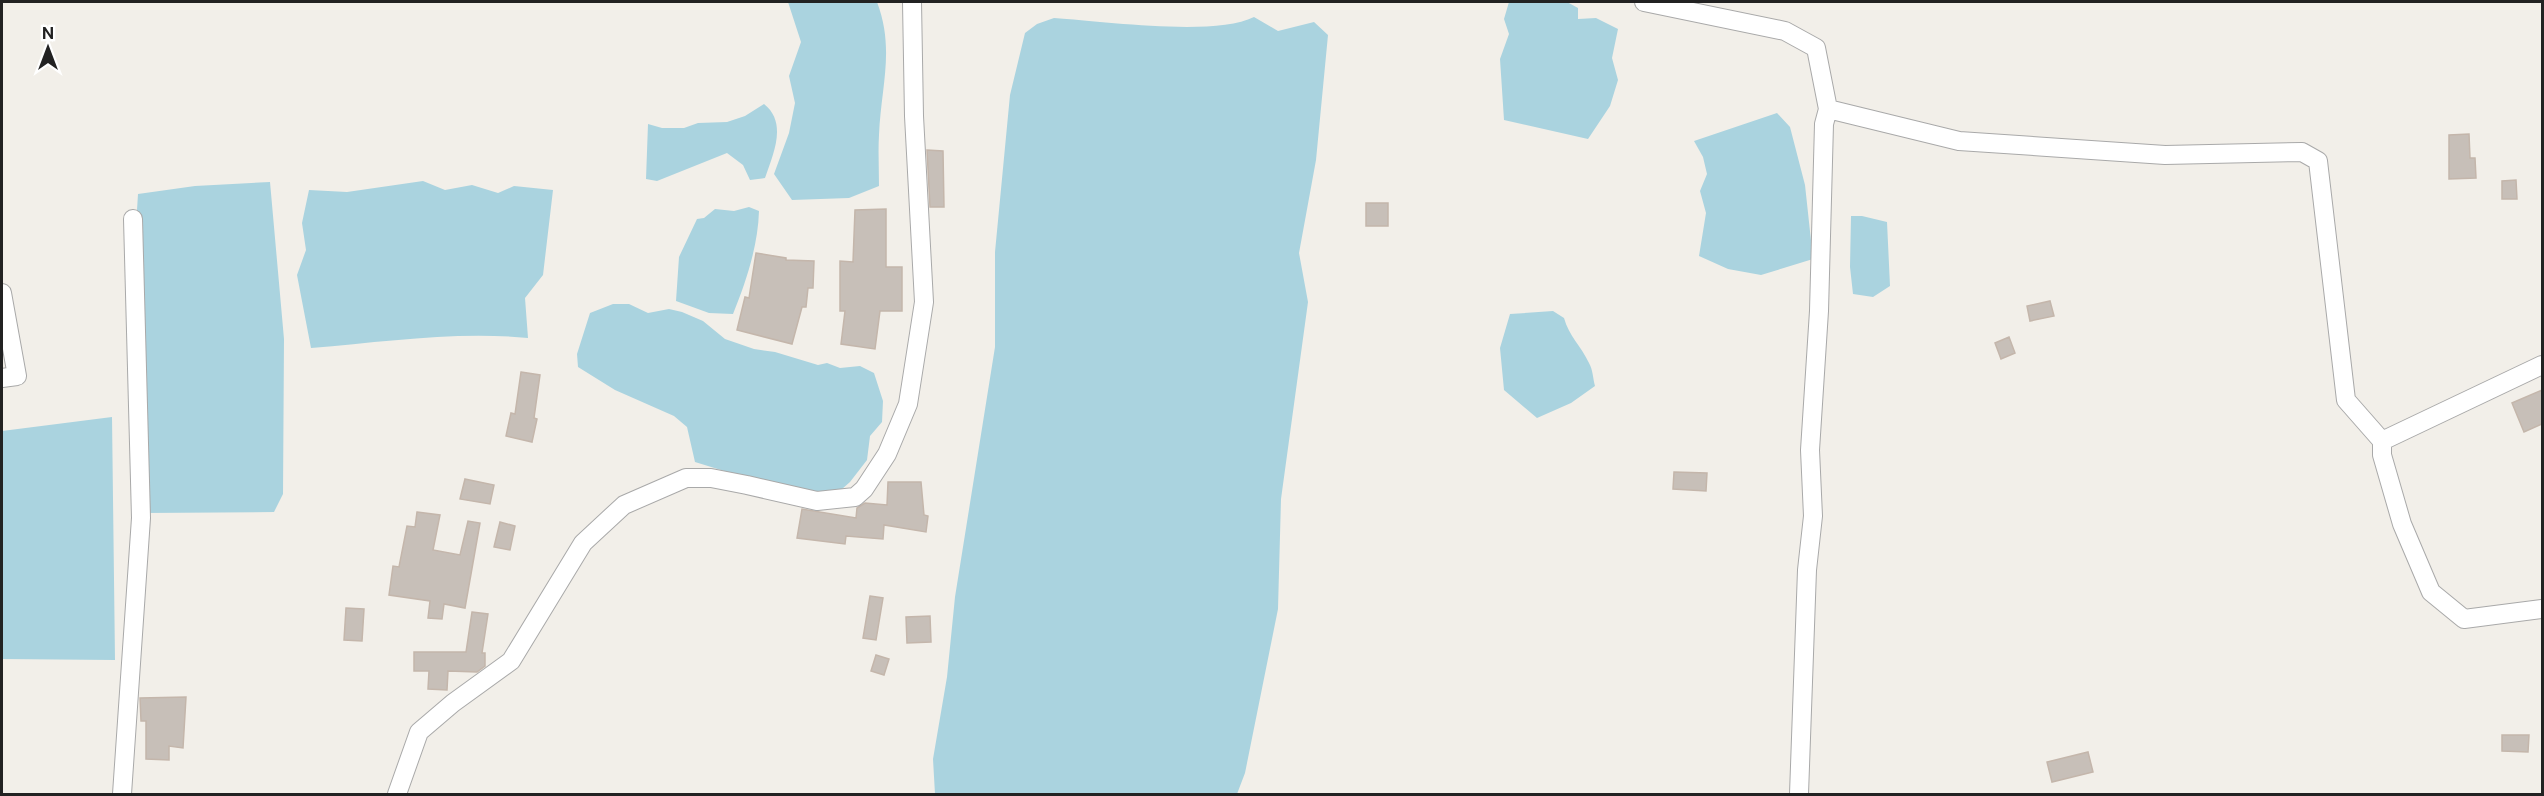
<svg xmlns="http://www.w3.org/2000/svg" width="2544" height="796" font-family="'Public Sans',sans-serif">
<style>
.water{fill:#aad3df}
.building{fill:#c7bfb8;stroke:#c4b6ab;stroke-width:1.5}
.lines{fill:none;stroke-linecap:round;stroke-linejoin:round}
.street-casing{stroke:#a9a9a9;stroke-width:20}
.street{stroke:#fff;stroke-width:18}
</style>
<rect width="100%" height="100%" fill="#f2efe9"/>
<path class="water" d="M788,2h89c18,47 4,85 2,133 -1,17 0,34 0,51l-30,12 -57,2 -18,-26 15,-41 6,-30 -6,-27 12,-34z
M1509,2h58l11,6v11l18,-1 22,11 -6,29 6,22 -8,26 -22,33 -84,-19 -4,-61 9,-25 -5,-15z
M1254,17l24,14 36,-9 14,13 -12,125 -17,93 9,49 -27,197 -3,110 -33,164 -8,21h-302l-2,-35 14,-82 8,-80 40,-250v-95l15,-157 15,-62 12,-9 17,-6c49,3 160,19 200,-1z
M764,104c24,19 9,50 1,74l-15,2 -7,-15 -16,-12 -70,28 -11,-2 2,-55 14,4h22l14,-5 29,-1 18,-6z
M1777,113l13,14 15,58 8,74 -52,16 -33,-6 -29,-13 7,-43 -6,-22 7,-17 -4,-17 -9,-16z
M423,181l22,9 27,-5 26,8 16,-7 39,4 -10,85 -18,23 3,40c-72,-7 -144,4 -217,10l-14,-73 9,-25 -4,-27 7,-33 38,2z
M270,182l14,157 -1,155 -9,18 -130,1 -9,-271 3,-48 57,-8z
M749,207l10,4c-1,35 -13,71 -26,103l-24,-1 -33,-12 3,-44 18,-38 7,-1 11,-9 19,2z
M1851,216h11l25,6 3,64 -17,11 -20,-3 -3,-27z
M613,304h16l19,9 21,-4 13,3 21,9 22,18 29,10 21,3 43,13 9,-2 13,5 20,-2 14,7 9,28 -1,21 -12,14 -3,24 -17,22 -16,14h-28l-111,-34 -8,-35 -13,-11 -59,-26 -37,-23 -1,-13 13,-41z
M1553,311l11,7c5,18 17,28 25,45 4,7 4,16 6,23l-24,17 -34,15 -33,-28 -4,-42 10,-34z
M112,417l3,243 -113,-1v-228z"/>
<path class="building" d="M2469,134l1,24h5l1,20 -27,1v-44z
M927,150l16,1 1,56h-14z
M2516,180l1,19h-15v-18z
M1366,203h22v23h-22z
M886,209v58h16v44h-22l-5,38 -34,-5 4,-33h-5v-50l13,1 2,-52z
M756,253l30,5v2l28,1 -1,27h-5l-2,19h-4l-10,37 -55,-14 8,-33 4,1z
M2050,301l4,15 -24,5 -3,-15z
M2009,337l6,16 -14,6 -6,-16z
M521,372l19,3 -6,43 3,1 -5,23 -26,-6 5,-23 4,1z
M2542,390v34l-18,8 -12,-29z
M1674,472l33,1 -1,18 -33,-2z
M465,479l29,6 -4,19 -30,-5z
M888,482h33l3,33 4,1 -2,16 -42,-7 -1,14 -37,-3 -1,8 -48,-6 5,-29 54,9 1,-10 8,-5 22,2z
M417,512l23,3 -7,35 27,5 8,-34 12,2 -15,85 -21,-4 -2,15 -14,-1 2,-17 -41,-6 4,-29 6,1 8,-41 8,1z
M500,522l15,4 -5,24 -16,-3z
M870,596l13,2 -7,42 -13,-2z
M346,608l18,1 -2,32 -18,-1z
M472,612l16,2 -6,39h3v13l-8,6 -29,-1 -1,19 -19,-1 1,-18h-15v-19h52z
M930,616l1,26 -24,1 -1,-26z
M876,655l13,4 -5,16 -13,-4z
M186,697l-3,51 -14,-2v14l-23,-1v-38h-5l-1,-23z
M2502,735h27l-1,17 -26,-1z
M2088,752l5,20 -41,10 -5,-20z"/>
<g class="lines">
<g class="street-casing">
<path id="street" d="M1644,2l141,29 31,17 12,61 -4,15 -5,187 -9,139 3,66 -6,54 -8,224
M1828,109l131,32 206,14 137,-3 16,9 28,239 36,41v14l20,69 29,68 33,27 78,-10
M2,293l15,83 -15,2
M2382,441l160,-76
M122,794l19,-276 -8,-299
M397,794l22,-62 34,-29 58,-42 72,-118 41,-38 62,-27h25l36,7 70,16 38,-4 9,-8 23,-35 21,-50 16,-102 -10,-186 -2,-114"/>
</g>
<use href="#street" class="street"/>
</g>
<rect width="2544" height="796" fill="none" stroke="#222222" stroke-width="6"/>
<g transform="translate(48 48)" stroke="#ffffff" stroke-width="4.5" paint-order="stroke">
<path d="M0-4.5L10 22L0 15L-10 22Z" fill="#222222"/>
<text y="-9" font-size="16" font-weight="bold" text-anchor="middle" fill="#222222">N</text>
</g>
</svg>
